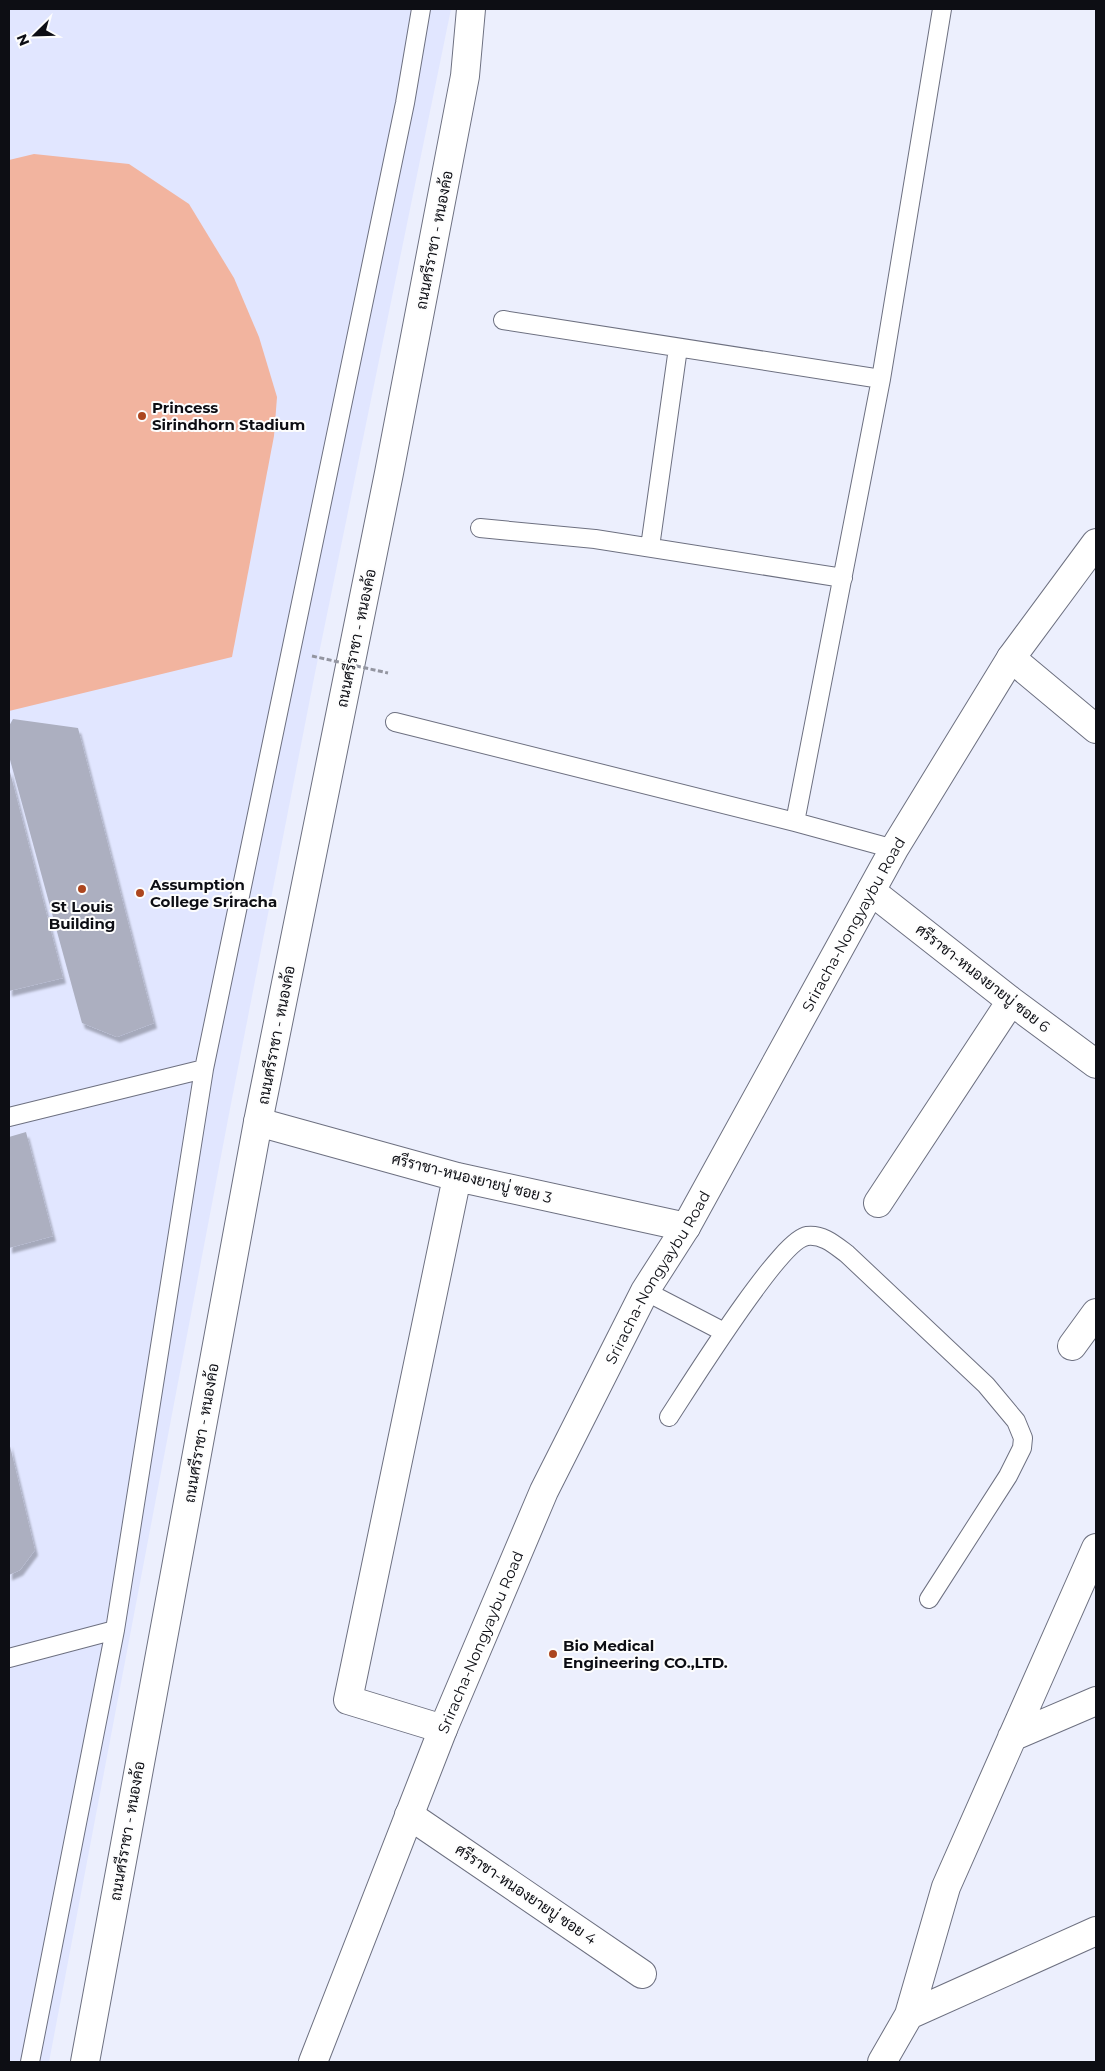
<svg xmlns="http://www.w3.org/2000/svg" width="1105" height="2071" font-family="Montserrat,Sarabun,sans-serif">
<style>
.built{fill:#e1e6ff}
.green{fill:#f2b49f}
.building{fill:#acafc0;filter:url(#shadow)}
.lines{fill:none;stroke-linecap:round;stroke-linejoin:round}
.lane-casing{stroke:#6d7080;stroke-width:20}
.street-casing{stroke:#6d7080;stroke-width:30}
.secondary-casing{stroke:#6d7080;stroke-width:30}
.lane{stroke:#fff;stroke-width:18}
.street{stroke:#fff;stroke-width:28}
.secondary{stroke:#fff;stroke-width:28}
.path-bridge{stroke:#9395a0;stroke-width:3;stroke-dasharray:5 2.5;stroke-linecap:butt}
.poi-dot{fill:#ac461f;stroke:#fdfdfd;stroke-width:2}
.labels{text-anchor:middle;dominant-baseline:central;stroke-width:4;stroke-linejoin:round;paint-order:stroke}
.street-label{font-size:15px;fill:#0d0e14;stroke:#fdfdfd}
.poi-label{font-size:15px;font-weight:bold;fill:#0d0e14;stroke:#fdfdfd;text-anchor:start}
</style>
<defs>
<filter id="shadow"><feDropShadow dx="3" dy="5.5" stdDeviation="1" flood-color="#0004"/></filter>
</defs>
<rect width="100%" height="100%" fill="#eceffd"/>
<path class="built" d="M9,9h442l-136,664 -86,441 -180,948h-40z"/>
<path class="green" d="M34,154l95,10 60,40 45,74 25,59 18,60 -3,39 -42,221 -223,54v-551z"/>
<path class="building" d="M13,719l65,9 76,295 -37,14 -35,-14 -73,-267v-30z
M9,768l54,210 -54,13z
M26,1132l27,104 -44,12v-111z
M9,1442l26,108 -15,20 -11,5z"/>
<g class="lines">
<g class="lane-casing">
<path id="lane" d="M503,320l378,59
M480,528l115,11 248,39
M650,547l28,-199
M395,722l400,100 99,27
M795,822l86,-443 61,-370
M9,1117l195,-48
M645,1291l79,41
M669,1417c19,-29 111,-177 138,-181 16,-2 28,9 40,18l139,131 30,36 7,17 -1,10 -14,28 -79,123
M9,1658l106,-28
M30,2062l85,-432 89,-561 201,-966 16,-94"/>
</g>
<g class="street-casing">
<path id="street" d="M1011,658l85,71
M871,891l140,110 85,63
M258,1122l199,55 229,50
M878,1203l133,-202
M1072,1346l24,-33
M443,1729l-95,-29 109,-523
M1012,1737l84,-36
M409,1815l233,159
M909,2015l187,-84
M882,2062l27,-47 37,-128 150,-339"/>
</g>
<g class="secondary-casing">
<g id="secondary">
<path d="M85,2062l173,-940 131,-649 76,-397 6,-67"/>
<path id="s1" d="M313,2062l130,-333 101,-238 101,-200 41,-64 208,-378 117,-191 85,-115"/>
</g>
</g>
<use href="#lane" class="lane"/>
<use href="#street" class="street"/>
<use href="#secondary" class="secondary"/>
<path class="path-bridge" d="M312,656l76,17"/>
</g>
<g class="poi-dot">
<circle cx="142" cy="416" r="5"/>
<circle cx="82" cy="889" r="5"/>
<circle cx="140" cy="893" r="5"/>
<circle cx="553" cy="1654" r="5"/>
</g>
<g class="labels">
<g class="street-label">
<text transform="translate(434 240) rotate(-79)">ถนนศรีราชา - หนองค้อ</text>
<text transform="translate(356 638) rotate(-78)">ถนนศรีราชา - หนองค้อ</text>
<text stroke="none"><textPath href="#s1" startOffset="1262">Sriracha-Nongyaybu Road</textPath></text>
<text transform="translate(983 978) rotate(38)">ศรีราชา-หนองยายบู่ ซอย 6</text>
<text transform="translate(276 1035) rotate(-79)">ถนนศรีราชา - หนองค้อ</text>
<text transform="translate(472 1178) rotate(14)">ศรีราชา-หนองยายบู่ ซอย 3</text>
<text stroke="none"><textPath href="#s1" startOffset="858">Sriracha-Nongyaybu Road</textPath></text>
<text transform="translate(201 1433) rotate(-80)">ถนนศรีราชา - หนองค้อ</text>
<text stroke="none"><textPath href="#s1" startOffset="452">Sriracha-Nongyaybu Road</textPath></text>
<text transform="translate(127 1831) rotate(-80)">ถนนศรีราชา - หนองค้อ</text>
<text transform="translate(526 1894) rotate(34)">ศรีราชา-หนองยายบู่ ซอย 4</text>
</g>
<g class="poi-label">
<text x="152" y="407">Princess<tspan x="152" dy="17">Sirindhorn Stadium</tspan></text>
<text x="150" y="884">Assumption<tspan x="150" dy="17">College Sriracha</tspan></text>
<text x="82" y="906" text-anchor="middle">St Louis<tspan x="82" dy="17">Building</tspan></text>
<text x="563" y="1645">Bio Medical<tspan x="563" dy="17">Engineering CO.,LTD.</tspan></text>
</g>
</g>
<rect width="1105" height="2071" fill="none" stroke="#0d0e14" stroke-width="20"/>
<g transform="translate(35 35) rotate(247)" stroke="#fdfdfd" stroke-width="4" paint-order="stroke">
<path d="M0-4L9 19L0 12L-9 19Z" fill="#0d0e14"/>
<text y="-8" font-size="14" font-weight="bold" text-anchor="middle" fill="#0d0e14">N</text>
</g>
</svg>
